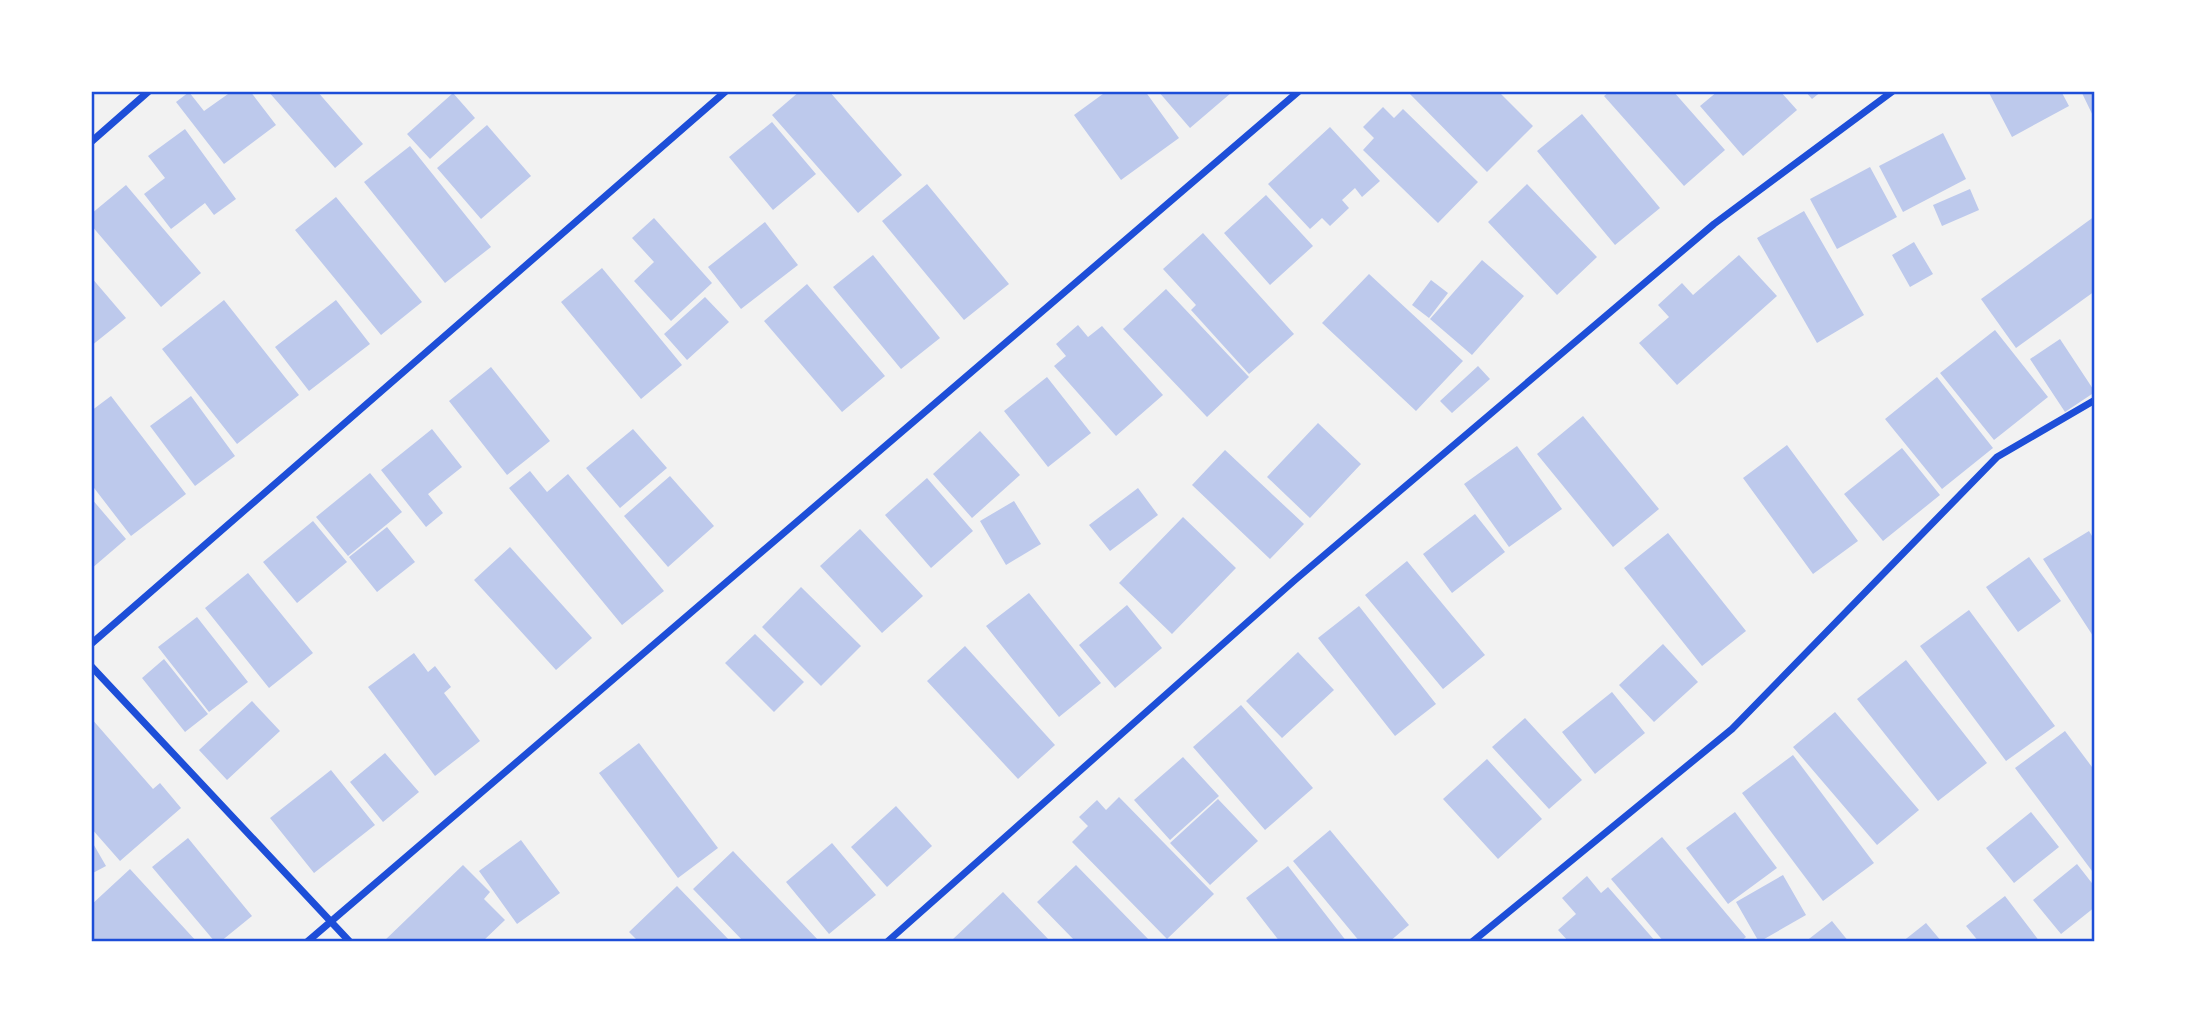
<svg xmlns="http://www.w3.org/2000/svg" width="2186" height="1033" font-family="Helvetica,sans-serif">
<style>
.building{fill:#bdc9ec}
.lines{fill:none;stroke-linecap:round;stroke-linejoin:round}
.minor{stroke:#1d4ed8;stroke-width:7}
.neatline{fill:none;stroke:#1d4ed8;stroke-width:2.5}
</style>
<rect width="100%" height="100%" fill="#f2f2f2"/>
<path class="building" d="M226,91h24l26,34 -52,39 -48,-62 13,-10 15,19 24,-17z
M268,91h49l46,53 -28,24z
M800,91h29l73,84 -44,38 -86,-98z
M1107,91h38l34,47 -58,42 -47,-65z
M1158,91h71l2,2 -41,35z
M1407,91h91l35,35 -46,46z
M1610,91h63l52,59 -41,36 -80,-90z
M1718,91h62l17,19 -54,46 -43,-50z
M1805,91h17l-10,8z
M1988,91h73l8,15 -57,31z
M2081,91h14v29z
M453,93l22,25 -45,41 -23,-25z
M1383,107l11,11 9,-9 75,73 -40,41 -75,-73 11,-12 -11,-11z
M1582,114l78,94 -45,37 -78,-94z
M772,122l44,52 -43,36 -44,-53z
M487,125l44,51 -50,43 -44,-51z
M1330,127l50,54 -18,16 -7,-9 -13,12 7,8 -19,18 -8,-8 -12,11 -42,-45z
M185,129l51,70 -22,16 -9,-12 -34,26 -27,-35 21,-16 -17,-22z
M1943,133l23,46 -63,33 -24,-46z
M410,146l81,101 -46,36 -81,-101z
M1870,167l27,50 -60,32 -27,-50z
M927,184l82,100 -45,36 -82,-99z
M1527,184l70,73 -40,38 -69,-73z
M126,185l75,88 -40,34 -70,-82v-11z
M1970,189l9,21 -37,16 -9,-21z
M1266,195l47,51 -43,39 -46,-52z
M336,197l86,105 -41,33 -86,-105z
M1804,211l60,104 -47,28 -60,-105z
M2095,216v75l-79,57 -35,-49z
M654,218l58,65 -41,38 -37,-40 20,-19 -22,-24z
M765,222l33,43 -57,44 -33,-42z
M1203,233l91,101 -45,40 -58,-64 5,-5 -33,-36z
M1914,242l19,32 -23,13 -18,-32z
M873,255l67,83 -39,31 -68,-82z
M1739,255l38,41 -100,89 -38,-42 30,-26 -11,-12 24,-22 11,12z
M1482,260l42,36 -52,59 -42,-36z
M602,268l80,97 -41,34 -80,-97z
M1369,274l94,87 -47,50 -94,-88z
M91,277l35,41 -35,28z
M1431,280l17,13 -19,25 -17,-13z
M807,284l78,92 -43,36 -78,-91z
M1166,289l83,88 -42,40 -84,-88z
M705,297l24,25 -42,38 -23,-26z
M224,300l75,95 -62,49 -75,-95z
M336,300l34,44 -61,47 -34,-44z
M1078,325l10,12 14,-11 61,69 -47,41 -62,-70 12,-10 -10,-12z
M1995,330l53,67 -54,43 -54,-67z
M2060,339l35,53 -30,20 -35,-53z
M1478,366l12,13 -38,34 -12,-12z
M491,367l59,74 -43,34 -58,-74z
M1047,377l44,56 -43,34 -44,-56z
M1937,377l56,71 -51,41 -57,-70z
M111,396l75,98 -55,42 -40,-52v-73z
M191,396l44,60 -40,30 -45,-60z
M1583,416l76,93 -46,38 -76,-93z
M1318,423l43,41 -51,54 -43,-41z
M432,429l30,38 -34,27 15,19 -17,14 -45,-57z
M633,429l34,39 -47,40 -34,-40z
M980,431l40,44 -48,43 -39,-44z
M1787,445l71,96 -45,33 -70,-96z
M1517,446l45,63 -53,38 -45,-63z
M1902,448l38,47 -57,46 -39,-47z
M1225,450l79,74 -34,35 -78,-74z
M530,471l17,21 21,-18 96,117 -42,34 -113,-137z
M370,473l32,39 -54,44 -32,-39z
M670,476l44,50 -46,41 -44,-51z
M927,478l46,53 -42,37 -46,-53z
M1138,488l20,27 -48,36 -21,-26z
M91,498l35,41 -35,30z
M1014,501l27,43 -35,21 -26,-44z
M1475,514l30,38 -53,41 -29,-39z
M1183,517l53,51 -64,66 -53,-51z
M313,521l34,41 -50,41 -34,-41z
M387,527l28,35 -38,30 -28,-35z
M860,529l63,67 -41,37 -62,-67z
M2089,531l6,10v93l-2,2 -50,-77z
M1668,533l78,98 -44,35 -78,-98z
M510,547l82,91 -36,32 -82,-90z
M2029,557l32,44 -43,31 -32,-45z
M1407,561l78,94 -42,34 -78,-94z
M248,573l65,80 -44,35 -64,-80z
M801,587l60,59 -40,40 -59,-59z
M1029,593l72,90 -42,34 -73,-91z
M1127,605l35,43 -47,40 -36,-43z
M1359,606l77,98 -41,32 -77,-98z
M1969,610l86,116 -49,35 -86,-115z
M197,617l51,65 -39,30 -51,-65z
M755,634l49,48 -30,30 -49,-49z
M1663,644l35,38 -44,40 -35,-37z
M965,646l90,99 -37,34 -91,-98z
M1298,652l36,38 -52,48 -36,-37z
M414,653l14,19 7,-6 16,21 -7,6 36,48 -45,35 -67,-89z
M164,659l44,55 -23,18 -43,-54z
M1906,660l81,103 -49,38 -81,-102z
M1612,692l33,41 -50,41 -33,-42z
M252,701l28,30 -53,49 -28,-30z
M1241,705l72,83 -48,42 -72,-83z
M1835,712l84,98 -42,35 -84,-98z
M91,718l62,71 7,-6 21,25 -61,53 -29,-33z
M1525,718l57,62 -33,29 -57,-62z
M2065,731l30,40v104l-80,-107z
M639,743l79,105 -40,30 -79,-105z
M385,753l34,39 -36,30 -33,-40z
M1793,755l81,108 -51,38 -81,-108z
M1183,757l36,39 -49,44 -36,-40z
M1487,759l55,60 -44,40 -55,-60z
M331,770l44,55 -61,48 -44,-55z
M1119,797l95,97 -47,45 -95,-97 16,-16 -9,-9 18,-17 9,10z
M1218,799l40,42 -48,44 -40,-42z
M896,806l36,40 -45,41 -36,-40z
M1735,812l42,56 -49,36 -42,-56z
M2031,812l28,35 -45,36 -28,-35z
M1330,830l79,95 -20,17h-29l-67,-81z
M1662,837l84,100 -6,5h-76l-53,-63z
M188,838l64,78 -32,26h-5l-63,-75z
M91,840l15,26 -15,8z
M521,840l39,53 -43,31 -38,-53z
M832,843l44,52 -47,39 -43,-52z
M733,851l87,91h-76l-51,-53z
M2077,864l18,23v20l-34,27 -28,-34z
M463,865l27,27 -6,7 21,21 -23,22h-99z
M1076,865l75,77h-75l-39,-40z
M1288,866l59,76h-67l-34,-44z
M130,869l67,73h-104l-2,-2v-35z
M1783,875l23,40 -47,27 -23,-40z
M1587,876l14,17 7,-6 48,55h-87l-11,-12 18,-16 -14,-16z
M677,886l54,56h-92l-10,-10z
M1003,892l48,50h-95l-3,-3z
M2005,896l35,46h-61l-13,-16z
M1832,921l17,21h-44z
M1926,923l16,19h-40z"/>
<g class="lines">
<path class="minor" d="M91,142l58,-51
M91,644l635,-553
M91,666l259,276
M307,942l992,-851
M887,942l408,-362 419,-356 179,-133
M1472,942l260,-213 265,-272 98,-57"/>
</g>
<rect width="2186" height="1033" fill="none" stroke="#ffffff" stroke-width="186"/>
<rect x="93" y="93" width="2000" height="847" class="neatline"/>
</svg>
